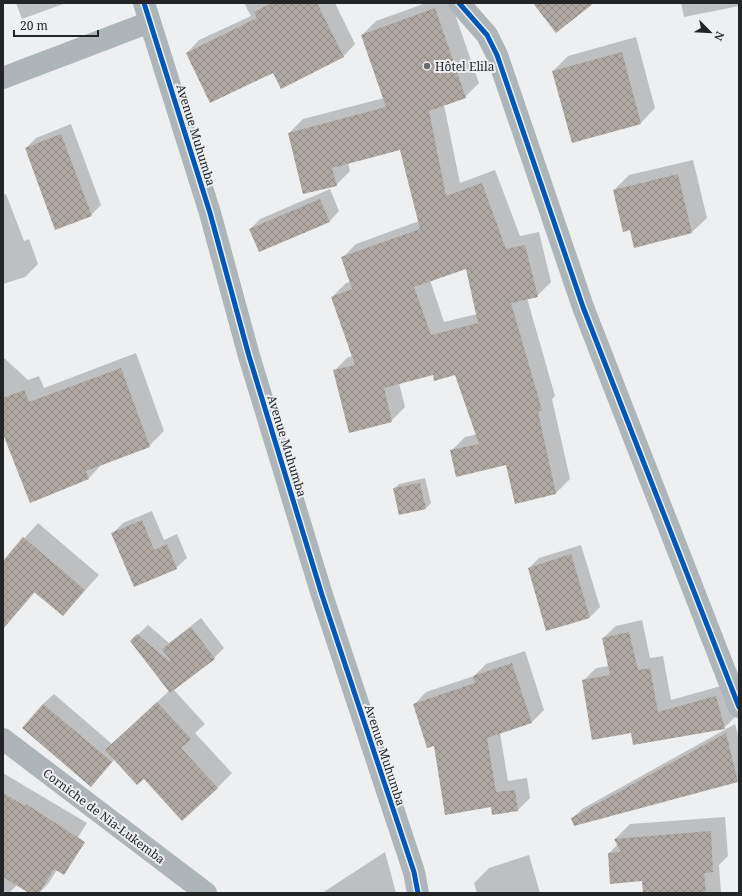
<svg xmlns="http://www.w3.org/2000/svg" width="742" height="896" font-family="'Noto Serif',serif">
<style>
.shadow{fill:#0003;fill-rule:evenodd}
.building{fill:url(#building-cross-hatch);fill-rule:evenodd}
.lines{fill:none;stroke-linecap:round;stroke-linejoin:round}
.minor{stroke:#adb5b8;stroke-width:22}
.cycleway-casing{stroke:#edeff2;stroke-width:8}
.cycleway{stroke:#0057b8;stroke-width:5}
.poi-dot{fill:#6a6b6c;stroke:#edeff2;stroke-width:1.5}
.labels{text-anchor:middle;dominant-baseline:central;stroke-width:4;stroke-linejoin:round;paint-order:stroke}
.poi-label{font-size:12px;fill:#232425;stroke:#edeff2;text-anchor:start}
.street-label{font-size:12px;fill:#232425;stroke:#edeff2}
</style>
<defs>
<pattern id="building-cross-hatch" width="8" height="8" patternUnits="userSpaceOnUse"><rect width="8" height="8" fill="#b0a8a2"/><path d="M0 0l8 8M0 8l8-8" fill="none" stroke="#8f8984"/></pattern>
</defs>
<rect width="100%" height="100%" fill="#eeeff1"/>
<path class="shadow" d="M16,3h50l-44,16z
M244,3h91l20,41 -12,13 -69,14 -87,-18 12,-13 52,-24z
M426,3h25l28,80 -14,14 -21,8 16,78 35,-13 25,66 19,-4 12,50 -14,14 -10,2 28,98 -3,3 18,80 -14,14 -41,10 -8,-39 -56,-13 14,-14 12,-3 -21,-60h-23l-34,9 6,24 -14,14 -57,-50 14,-14 4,-1 -20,-59 14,-14 5,-1 -9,-24 14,-14 63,-23 -18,-72 -53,14 2,8 -14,14 -47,-52 14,-14 81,-21 -22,-63 14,-14zM467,268l10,46 -33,8 -14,-42z
M681,3h58v3l-55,11z
M636,37l19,71 -14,15 -88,-52 15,-15z
M71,124l30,81 -10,10 -65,-67 10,-10z
M693,160l14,58 -15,14 -57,15 -5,-19 -16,-38 15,-15z
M330,189l9,22 -10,11 -79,7 10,-10z
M6,194l18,47 5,-2 9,25 -13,13 -22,7v-89z
M136,353l28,78 -15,15 -46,17 -14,15 -86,-47v-74l25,23 11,-4 5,12z
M425,478l6,25 -5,5 -32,-19 5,-5z
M152,511l12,29 13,-6 10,24 -11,10 -63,-35 10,-10z
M38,523l61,52 -36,40 -28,-23 -32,37v-67z
M581,545l19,62 -10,10 -43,13 -18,-62 10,-10z
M201,618l23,30 -10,10 -41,31 32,35 -10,9 37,40 -15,15 -73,-10 -29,-19 -24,26 -48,-81 11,-10 58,50 57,-53 -38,-50 17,-16 21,18z
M642,620l8,38 13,-2 8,44 57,-16 9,31 -13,13 -92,4 -49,-51 13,-13 13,-2 -6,-28 13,-12z
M525,651l19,59 -12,12 -32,11 8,48 19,-3 3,20 -12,12 -26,-4 -57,-62 -21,-39 12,-13 48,-16 12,-12z
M735,724l4,14 -1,43 -166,38 10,-10z
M3,773l84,50 -39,61 -9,9h-9l-13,-8 -8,8 -6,-2z
M725,817l3,39 -9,9 2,28h-77l-1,-13 -34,-27 9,-9 -3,-5 15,-15z
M385,852l11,41h-74z
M529,855l11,38h-63l-3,-10 15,-15z"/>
<path class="building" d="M272,3h45l27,54 -63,32 -8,-16 -63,30 -24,-50 71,-35 -3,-6z
M533,3h61l-38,30z
M435,8l31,90 -37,13 17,85 36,-13 24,66 19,-4 13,52 -27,6 31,107 -4,2 18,82 -41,10 -9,-39 -50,12 -6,-27 29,-6 -24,-69 -21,6 -1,-6 -49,13 8,34 -43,11 -16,-63 22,-5 -24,-68 21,-8 -11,-32 79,-28 -20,-79 -68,18 5,18 -34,8 -15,-61 98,-26 -25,-72zM466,269l12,54 -47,12 -17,-48z
M622,52l19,72 -69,19 -20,-72z
M61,134l31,82 -37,14 -30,-82z
M678,174l14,59 -58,15 -4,-18 -7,2 -10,-42z
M320,199l10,23 -71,30 -10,-23z
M121,368l29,79 -64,24 3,8 -59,24 -27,-69v-36l21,-8 5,12z
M420,483l6,26 -27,6 -6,-27z
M142,520l12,30 13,-6 10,25 -43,18 -23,-54z
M23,537l62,53 -22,26 -29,-24 -31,37v-68z
M571,554l19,64 -44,13 -18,-63z
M191,627l24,32 -45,34 -40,-52 7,-7 33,28 1,-1 -9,-12z
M629,632l9,38 12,-2 8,44 58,-16 9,33 -92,16 -2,-12 -39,7 -10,-60 28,-5 -8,-37z
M512,663l20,60 -45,15 9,54 19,-2 3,21 -26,4 -1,-8 -46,8 -11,-69 -7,2 -14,-44 62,-21 -2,-7z
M157,702l34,37 -10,9 37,40 -36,33 -38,-42 -7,6 -32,-35z
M43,704l69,58 -21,25 -69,-59z
M726,733l12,49 -164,44 -3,-8z
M3,793l22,13 1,-2 59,38 -21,33 -10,-6 -15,24h-10l-26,-16z
M711,831l2,41 -9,1 2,20h-63l-1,-12 -32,3 -2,-31 13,-1 -7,-13z"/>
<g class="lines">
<path class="minor" d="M144,3l66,210 39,143 73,239 92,277 4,21
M459,3l28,32 10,20 86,252 156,400
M3,78l147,-56
M3,739l203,154"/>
<g class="cycleway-casing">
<path id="cycleway" d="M144,3l66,210 39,143 73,239 92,277 4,21
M459,3l28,32 10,20 86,252 156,400"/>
</g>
<use href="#cycleway" class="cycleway"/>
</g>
<circle class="poi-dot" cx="427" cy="66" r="4"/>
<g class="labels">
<g class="poi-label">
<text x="435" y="66">Hôtel Elila</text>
</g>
<g class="street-label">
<text transform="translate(196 135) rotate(73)">Avenue Muhumba</text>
<text transform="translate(287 446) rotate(73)">Avenue Muhumba</text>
<text transform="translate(385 755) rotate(72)">Avenue Muhumba</text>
<text transform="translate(104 816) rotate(37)">Corniche de Nia-Lukemba</text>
</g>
</g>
<rect width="742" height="896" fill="none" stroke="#232425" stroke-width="8"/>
<g transform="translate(710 32) rotate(114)" stroke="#edeff2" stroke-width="3" paint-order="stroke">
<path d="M0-3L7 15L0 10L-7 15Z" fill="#232425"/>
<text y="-6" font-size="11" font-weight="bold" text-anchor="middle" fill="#232425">N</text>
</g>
<path d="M14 30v6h84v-6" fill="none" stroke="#232425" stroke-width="2"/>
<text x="20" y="30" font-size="12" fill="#232425" stroke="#edeff2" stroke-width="3" paint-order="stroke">20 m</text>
</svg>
